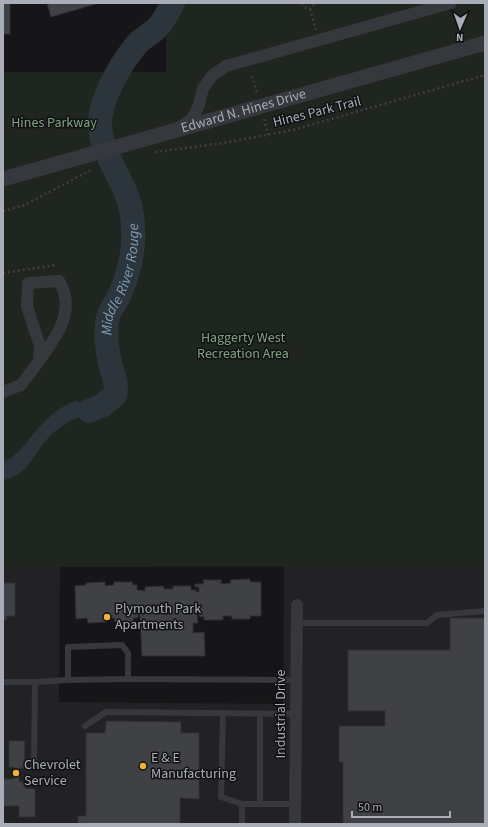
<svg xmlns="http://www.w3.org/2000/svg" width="488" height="827" font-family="'Source Sans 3',sans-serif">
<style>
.built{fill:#222225}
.green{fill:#1e261f}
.water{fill:#2c353c}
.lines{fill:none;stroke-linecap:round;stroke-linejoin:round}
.river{stroke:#2c353c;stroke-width:24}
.building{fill:#404145;stroke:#303034}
.path{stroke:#3d3f44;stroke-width:2.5;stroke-dasharray:2 3;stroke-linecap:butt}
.service{stroke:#37383d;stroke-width:6}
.minor{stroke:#37383d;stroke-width:12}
.tertiary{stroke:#37383d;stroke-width:15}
.poi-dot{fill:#f2b134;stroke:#111113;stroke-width:1.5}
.labels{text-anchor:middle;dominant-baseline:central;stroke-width:3;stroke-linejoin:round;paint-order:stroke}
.street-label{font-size:14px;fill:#a8adb8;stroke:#111113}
.park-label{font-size:14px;fill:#7fa381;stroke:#111113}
.poi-label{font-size:14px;fill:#a8adb8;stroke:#111113;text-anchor:start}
.water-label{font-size:15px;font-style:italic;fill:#7f9bb3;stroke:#111113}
</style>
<rect width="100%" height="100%" fill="#161618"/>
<path class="built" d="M284,566h201v258h-482v-257h57l-1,135 224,2z"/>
<path class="green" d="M166,3h319v563l-482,1v-495h163z"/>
<path class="water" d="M102,395h13l1,10c-16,12 -17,7 -35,12 -9,2 -19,9 -27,15 -18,15 -24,44 -51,48v-18c15,-6 21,-17 31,-29 11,-13 25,-27 42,-32l12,6c7,-2 11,-5 14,-12z"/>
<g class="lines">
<path class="river" id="s1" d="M89,411l14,-6 12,-10c3,-11 -3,-22 -5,-33 -3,-13 -5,-31 -2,-45 1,-6 7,-13 10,-19 12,-25 18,-54 14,-82 -4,-36 -38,-66 -31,-103 4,-22 22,-53 37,-70 5,-5 11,-8 17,-13 8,-7 13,-18 18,-27"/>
</g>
<path class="building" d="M3,3h7v31h-7z
M47,3h52l-48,14z
M250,579v3h11v34h-11v3h-18v-3h-9v4h-19v-4l-4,1 -1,-3h-2l1,9h-5v10l11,-1 1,24h-63l-2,-41h-2v3h-5l1,4h-19l-1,-4h-8v4l-18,1 -1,-5 -11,1 -1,-33 11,-1v-2l19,-1v4l9,-1v-3h18l1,3h4v5l8,1v-4l18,-1 1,3h9v-3h18v4h5v2h3v-5h-4v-3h9l-1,-4h18v4l10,-1 -1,-3z
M3,583h12v33h-9l1,4h-4z
M450,618h35v206h-142v-62h-4v-36h46v-15h-37v-61h102z
M106,721l75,1v11h18v66l-19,-1v26h-102v-8h8v-83h19z
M9,741h16l-1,27h-5v14h5l1,6 10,1v28h-16v-11h-14l-2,2v-29h11v-12h-5z"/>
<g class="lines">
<path class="path" d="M302,3l4,5 4,1 5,-6
M310,9l6,21
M252,76l5,17
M264,119l4,16
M155,152l68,-9 70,-13 192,-55
M3,211l22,-6 66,-35
M3,273l53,-8"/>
<path class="service" d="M297,623h130l10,-8 48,-4
M128,679l168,1
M3,682h32l-1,83
M35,682l33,-2v-33l54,-2 6,8v26l-60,1
M223,713l-2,84 21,7h54
M260,714v90
M85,726l21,-14 190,2
M242,804v20"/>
<path class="minor" d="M180,127l12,-8 7,-14 4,-17 10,-13 13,-9 225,-63
M59,281c18,29 -3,57 -20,80l1,-15 -13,-39 1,-24z
M3,392l18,-7 18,-24
M295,824l2,-219"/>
<path class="tertiary" id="s2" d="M3,179l482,-136"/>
</g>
<g class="poi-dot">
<circle cx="107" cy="617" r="4"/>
<circle cx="143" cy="766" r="4"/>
<circle cx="16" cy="773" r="4"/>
</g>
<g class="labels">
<g class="street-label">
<text stroke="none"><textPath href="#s2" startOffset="250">Edward N. Hines Drive</textPath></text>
<text transform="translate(317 112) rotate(-14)">Hines Park Trail</text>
<text transform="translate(281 714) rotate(-90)">Industrial Drive</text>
</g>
<g class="park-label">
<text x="54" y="123">Hines Parkway</text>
<text x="243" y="338">Haggerty West<tspan x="243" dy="16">Recreation Area</tspan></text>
</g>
<g class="poi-label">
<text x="115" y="609">Plymouth Park<tspan x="115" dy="16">Apartments</tspan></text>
<text x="151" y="758">E &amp; E<tspan x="151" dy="16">Manufacturing</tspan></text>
<text x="24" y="765">Chevrolet<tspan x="24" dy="16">Service</tspan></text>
</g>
<g class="water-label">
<text stroke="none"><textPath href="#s1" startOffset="150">Middle River Rouge</textPath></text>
</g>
</g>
<rect width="488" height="827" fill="none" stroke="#a8adb8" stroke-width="8"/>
<g transform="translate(460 28) rotate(182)" stroke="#111113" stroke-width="3" paint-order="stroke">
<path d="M0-3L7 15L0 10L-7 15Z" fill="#a8adb8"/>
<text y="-6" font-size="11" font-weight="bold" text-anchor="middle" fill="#a8adb8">N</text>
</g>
<path d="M352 811v6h98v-6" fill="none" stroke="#a8adb8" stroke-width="2"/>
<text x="358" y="811" font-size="12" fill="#a8adb8" stroke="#111113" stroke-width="3" paint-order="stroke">50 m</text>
</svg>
